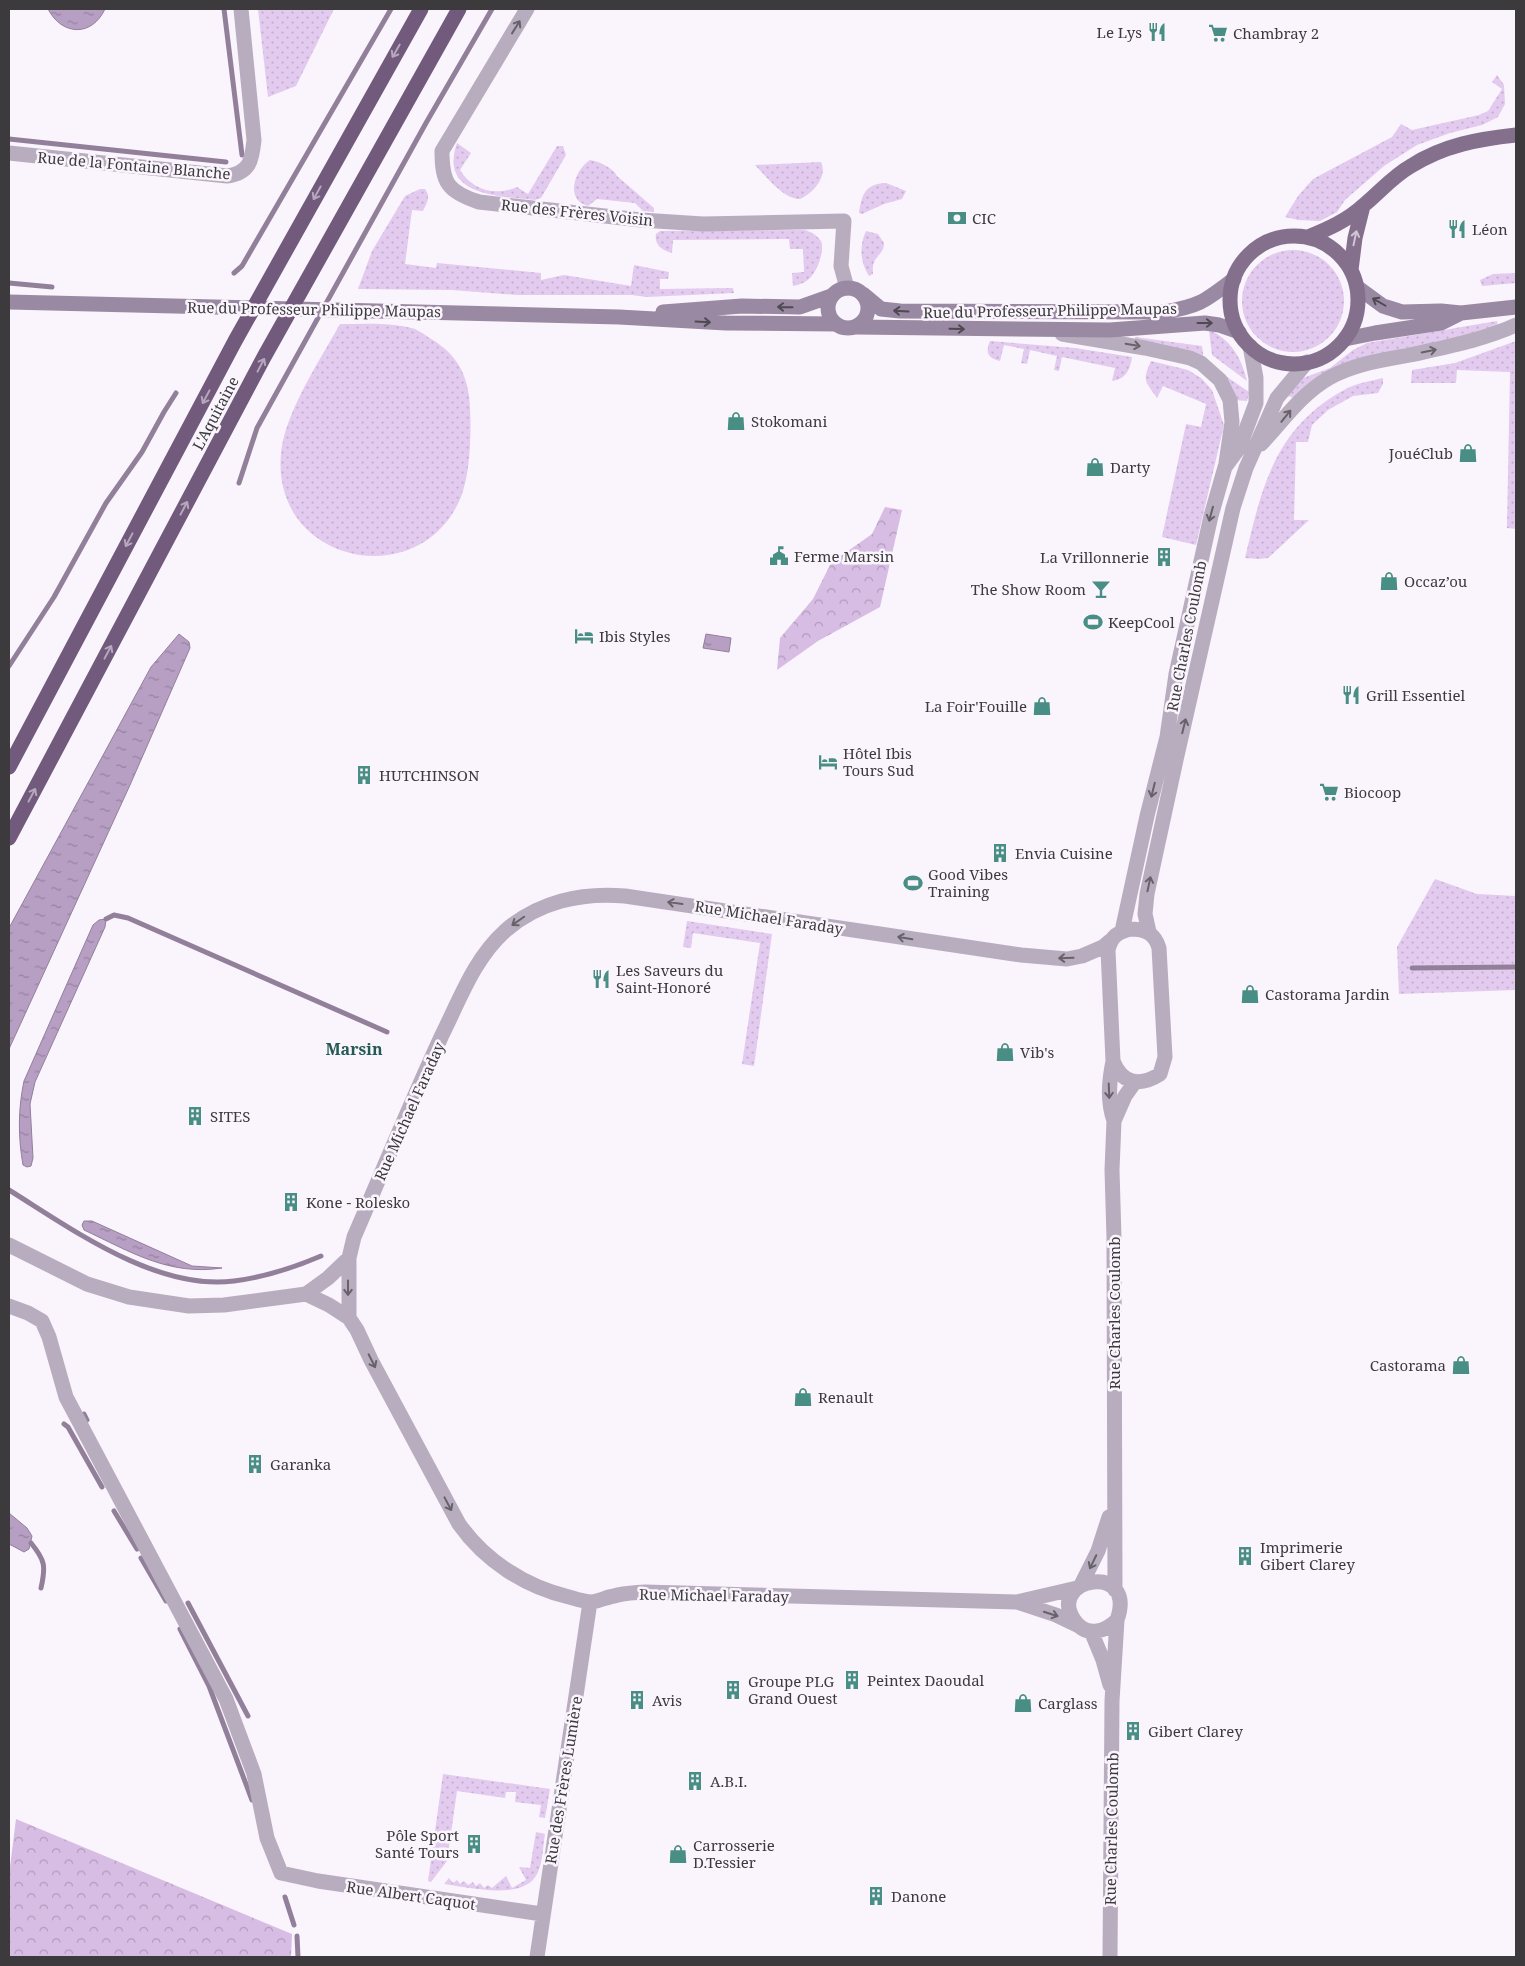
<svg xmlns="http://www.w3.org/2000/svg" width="1525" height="1966" font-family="'Noto Serif',serif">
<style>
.grass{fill:url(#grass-dots)}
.forest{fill:url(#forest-crowns)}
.water{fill:url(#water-ripples);stroke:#92809b}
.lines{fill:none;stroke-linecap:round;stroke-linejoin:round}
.stream{stroke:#92809b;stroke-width:5}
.street{stroke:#b8adbe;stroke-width:15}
.secondary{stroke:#9a89a2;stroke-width:15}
.primary{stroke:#84708d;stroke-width:15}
.highway{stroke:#715a7c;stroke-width:15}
.oneway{stroke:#67626a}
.oneway2{stroke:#b6a7bc}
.oneway3{stroke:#d1c6d6}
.oneway4{stroke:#4f4a51}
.labels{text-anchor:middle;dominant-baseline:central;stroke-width:5;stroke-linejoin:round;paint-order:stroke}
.poi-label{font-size:15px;fill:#3c3a3d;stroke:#faf4fd;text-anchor:start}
.street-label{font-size:15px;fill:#3c3a3d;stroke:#faf4fd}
.neighbourhood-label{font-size:16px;font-weight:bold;fill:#235b54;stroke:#faf4fd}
</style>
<defs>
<pattern id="grass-dots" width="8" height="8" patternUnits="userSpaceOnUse" patternTransform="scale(1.25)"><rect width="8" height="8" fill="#e3caef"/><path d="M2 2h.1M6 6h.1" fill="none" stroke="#c4aece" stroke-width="1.8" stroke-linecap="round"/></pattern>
<pattern id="forest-crowns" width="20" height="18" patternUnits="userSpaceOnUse" patternTransform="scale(1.25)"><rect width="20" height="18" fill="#d7bde3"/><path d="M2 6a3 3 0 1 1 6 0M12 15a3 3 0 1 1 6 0" fill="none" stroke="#b09bb9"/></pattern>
<pattern id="water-ripples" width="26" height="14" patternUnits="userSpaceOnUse" patternTransform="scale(1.25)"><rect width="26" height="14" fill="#b79ec3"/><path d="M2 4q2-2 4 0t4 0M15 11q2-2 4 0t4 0" fill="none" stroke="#9682a0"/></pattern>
</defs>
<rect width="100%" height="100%" fill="#faf4fd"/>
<path class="grass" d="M258,9h76l-38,77 -28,11z
M1497,75l7,10 1,19 -7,13 -16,8 -32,8 -33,12 -33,21 -39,34 -8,12 -17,9 -22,-1 -13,-3 13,-21 15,-17 79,-42 9,-13 11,6 67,-15 9,-4 14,-22 -10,-7z
M457,143l14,10 -11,17c13,21 35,26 57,17l11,7 29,-48h6l3,9 -25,43 -6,2c-34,-4 -97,-3 -78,-57z
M590,160c9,1 23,8 27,16l37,32v4l-11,-1 -8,-8 -38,-4 -9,7c-24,-6 -13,-37 2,-46z
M821,162c7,15 -8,31 -21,37 -17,0 -34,-23 -45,-34z
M886,183l20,8 -4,8 -18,5 -22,10 -3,-1c3,-19 6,-29 27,-30z
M420,189h5c6,8 2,13 -2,22l-11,-1 -7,54 31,4 1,-5 104,10v7l23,-5 67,11 3,-21 35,7 -1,7h-8v10l73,-1 1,5 -88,4 -14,-2h-114l-66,-5 -94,-1 14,-38 33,-55z
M805,230c6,2 12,5 16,11 4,10 -4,30 -11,37 -5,5 -11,7 -17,8l-1,-13 12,-1 -1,-23h-13l-1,-10 -116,1 -1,13c-10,-3 -18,-8 -16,-19l4,-3z
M866,231l12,3 6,9c0,14 -13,11 -11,31l-4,2c-9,-14 -10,-30 -3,-45z
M1242 301a51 51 0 1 1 102 0a51 51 0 1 1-102 0Z
M1516,273v10l-34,3 -2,-6 13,-6z
M1497,321l1,7 -101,26 -103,44 -9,-3 15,-16 30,-11 23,-18 14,-7z
M340,324c24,0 51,-2 75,5 4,2 9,5 13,8 24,14 37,30 41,59 3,27 2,76 -8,101 -40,98 -190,67 -180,-43 3,-40 39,-94 59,-130z
M1209,330c22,9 33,29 38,51l-35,-26z
M1135,337l67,9 2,15 -69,-19z
M990,341l85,7 57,9c-2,13 -6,22 -20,24l3,-13 -53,-11 -3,14 -5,-1 3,-14 -27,-6 -3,14 -6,-1 3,-14 -20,-4 -4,16c-12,-3 -15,-8 -10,-20z
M1516,341v188l-9,-1 3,-156 -53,-2 -1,13h-45l1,-13 43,-7z
M1151,361l37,9 13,8 11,12 12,35 -28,120 -34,-8 24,-113 15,3 5,-23 -43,-18 -6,12c-12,-17 -15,-17 -6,-37z
M1220,372l29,20 -2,9 -13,-1z
M1383,378v6l-5,9 -25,3 -25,14 -16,15 -4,17h-12l-2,78h15l-41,38 -9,1 -14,-1c17,-72 30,-131 101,-169 10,-6 25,-8 37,-11z
M1435,879l42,15 39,2v94l-117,4 -2,-47z
M687,921l85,13 -18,132 -12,-2 18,-121 -67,-10 -2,15 -8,-1z
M443,1774l107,15 -5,29 -6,-1 2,-12 -26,-3 1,-10h-10l-1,6 -48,-7 -10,70 -16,21 -3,-1z
M536,1832l9,2c-2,11 -2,27 -7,38 -12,30 -70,15 -94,12l5,-6 4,5 4,-3 3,4 4,-3 4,4 5,-3 3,4 4,-3 4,5 4,-3 4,3 14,-12 6,12 14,-8 -7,-13 11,1z"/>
<path class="forest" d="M885,507l17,3 -22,97 -62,34 -41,29 3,-32 33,-39 18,-36 41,-29z
M16,1819l276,115 -1,23h-282v-82z"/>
<path class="water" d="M48,9h57c-13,28 -43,27 -57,0z
M179,634l10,8 1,6 -60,137 -121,264v-121l142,-261z
M706,634l25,4 -2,14 -26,-4z
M106,919l-1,8 -70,155 -5,22 3,54 -2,8 -4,1 -4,-2c-5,-28 -5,-56 1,-84l69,-156 6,-5z
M84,1221h8l100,45 30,2c-53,8 -91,-16 -138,-38l-2,-5z
M9,1513l18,15 5,8 -3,13 -5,3 -15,-8z"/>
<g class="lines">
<path class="stream" d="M224,9l18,146
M9,139l217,23
M234,273l8,-7 149,-257
M9,283l43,4
M239,483l18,-55 169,-305 66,-114
M9,666l45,-69 52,-94 36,-51 22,-40 12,-19
M106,919l8,-4 14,3 259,114
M1412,968l104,-1
M9,1190c63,39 147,101 225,91 31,-4 59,-13 87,-25
M84,1414l3,6
M64,1424l4,3 34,60
M114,1511l23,38
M31,1543c14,17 15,23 10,45
M141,1558l25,43
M188,1603l60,113
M180,1629l29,57 43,114
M285,1897l9,28
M297,1936l1,21"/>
<path class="street" d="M527,9l-85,142c0,32 6,41 37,51l162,18 62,4 141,-3 -3,45 6,22
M9,153l218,23c23,-3 25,-16 27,-36l-13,-131
M1062,334l83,14 45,10 11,5 19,17 10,20 2,22 -6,41
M1261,444c22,-23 40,-50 68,-66 25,-14 54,-18 81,-23 35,-8 73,-15 106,-30
M1131,929c15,0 24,5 28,19l6,109 -5,17c-20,13 -38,10 -47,-13l-5,-111c3,-14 10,-18 23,-21z
M1122,931l25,-115 20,-79 9,-63 35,-158 14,-49 14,-19 17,-45v-25l-6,-32
M1149,932l-4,-18 2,-20 29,-134 57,-252 13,-40 31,-70 30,-36
M1113,1061c-4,20 -6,40 1,60
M9,1245l78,39 42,13 60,9 35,-1 82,-11 22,-16 21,-20
M306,1294l23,11 20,13
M9,1306l19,7 14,8 7,16 17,60 160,302 28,75 13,64 14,35 37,8 224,33
M1081,1585l17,-34 11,-34
M1077,1588l-60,14 -372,-10c-11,1 -21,1 -31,4 -7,1 -15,5 -22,6 -7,0 -16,-3 -23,-5 -43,-10 -84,-36 -110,-73l-88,-164 -14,-30 -8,-12v-60l5,-21c29,-67 57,-135 88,-202 18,-36 32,-76 63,-104 33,-29 76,-39 120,-35l396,59 46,4 15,-3 21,-9 7,-6
M1115,1590l-1,-352 -2,-68 2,-49 11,-25 10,-14
M1017,1602l39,13 23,11
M1091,1631l12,29 7,25
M537,1957l53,-355
M1110,1957l2,-256 5,-81c21,-59 -71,-42 -43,0 12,18 31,12 43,0"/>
<path class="secondary" d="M1357,287l26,19 19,6 39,-1 20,2 55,-6
M828 308a20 20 0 1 1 40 0a20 20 0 1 1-40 0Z
M863,294l18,15 19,2 264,1c36,-6 41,-11 70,-33
M9,302l610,15 107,6 109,1
M663,312l79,-6 58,1 31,-11
M856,327l254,3 95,-7 14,2 20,7
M1345,339l30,-6 66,-10 20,-10"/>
<path class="primary" d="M1230 300a64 64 0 1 1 128 0a64 64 0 1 1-128 0Z
M1308,237c20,-8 40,-17 56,-32 16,-13 29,-29 47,-39 33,-21 68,-27 105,-31
M1351,270l4,-32 8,-32"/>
<path class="highway" d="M9,767l226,-426 186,-332
M9,838l255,-481 195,-348"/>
</g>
<defs><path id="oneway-shaft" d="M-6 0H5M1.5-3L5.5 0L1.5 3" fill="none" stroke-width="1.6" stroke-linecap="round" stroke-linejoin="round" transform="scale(1.25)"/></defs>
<g class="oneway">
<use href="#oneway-shaft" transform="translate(516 27) rotate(-58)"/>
<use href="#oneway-shaft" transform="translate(1133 345) rotate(10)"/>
<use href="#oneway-shaft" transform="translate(1429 351) rotate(-11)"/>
<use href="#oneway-shaft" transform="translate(1286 416) rotate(-51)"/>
<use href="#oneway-shaft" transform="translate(1211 514) rotate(105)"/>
<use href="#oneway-shaft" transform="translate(1184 726) rotate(-76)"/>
<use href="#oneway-shaft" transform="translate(1153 790) rotate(104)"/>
<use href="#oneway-shaft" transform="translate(1149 884) rotate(-78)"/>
<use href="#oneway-shaft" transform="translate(675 903) rotate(-172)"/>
<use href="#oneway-shaft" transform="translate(518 921) rotate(145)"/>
<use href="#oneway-shaft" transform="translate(905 938) rotate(-171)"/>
<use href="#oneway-shaft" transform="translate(1066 958) rotate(178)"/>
<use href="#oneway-shaft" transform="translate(1109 1091) rotate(88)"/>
<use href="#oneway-shaft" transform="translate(348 1288) rotate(90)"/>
<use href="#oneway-shaft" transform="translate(372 1361) rotate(63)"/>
<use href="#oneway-shaft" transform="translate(448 1504) rotate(62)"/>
<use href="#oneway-shaft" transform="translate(1093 1562) rotate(116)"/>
<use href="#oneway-shaft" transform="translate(1051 1614) rotate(18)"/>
</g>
<g class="oneway2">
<use href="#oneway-shaft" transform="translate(396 51) rotate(120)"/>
<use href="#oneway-shaft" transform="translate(317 193) rotate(119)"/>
<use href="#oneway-shaft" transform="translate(261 365) rotate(-62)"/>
<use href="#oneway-shaft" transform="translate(206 397) rotate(118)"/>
<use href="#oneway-shaft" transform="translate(184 508) rotate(-62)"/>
<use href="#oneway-shaft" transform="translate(129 540) rotate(118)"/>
<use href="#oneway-shaft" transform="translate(108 652) rotate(-62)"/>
<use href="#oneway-shaft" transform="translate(32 795) rotate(-62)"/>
</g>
<use class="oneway3" href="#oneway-shaft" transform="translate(1355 238) rotate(-78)"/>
<g class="oneway4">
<use href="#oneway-shaft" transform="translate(1379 302) rotate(-150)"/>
<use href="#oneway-shaft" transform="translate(785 307) rotate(-179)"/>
<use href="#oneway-shaft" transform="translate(901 311) rotate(-177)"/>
<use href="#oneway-shaft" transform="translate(703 322) rotate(3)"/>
<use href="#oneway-shaft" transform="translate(1205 323)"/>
<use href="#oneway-shaft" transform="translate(957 329) rotate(1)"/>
</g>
<defs>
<g id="restaurant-bare" transform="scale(1.5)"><path d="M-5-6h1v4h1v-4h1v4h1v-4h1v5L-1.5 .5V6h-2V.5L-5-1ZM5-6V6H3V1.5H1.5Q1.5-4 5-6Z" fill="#498e84" stroke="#faf4fd" stroke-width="2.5" paint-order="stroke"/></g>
<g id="supermarket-bare" transform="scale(1.5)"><path d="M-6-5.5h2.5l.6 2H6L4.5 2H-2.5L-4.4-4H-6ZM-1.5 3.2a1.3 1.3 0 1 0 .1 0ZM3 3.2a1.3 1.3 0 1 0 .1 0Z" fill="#498e84" stroke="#faf4fd" stroke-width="2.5" paint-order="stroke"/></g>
<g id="bank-bare" transform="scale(1.5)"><path d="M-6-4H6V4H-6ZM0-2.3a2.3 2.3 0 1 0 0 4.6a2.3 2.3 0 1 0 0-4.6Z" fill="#498e84" stroke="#faf4fd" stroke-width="2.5" paint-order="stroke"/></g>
<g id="shop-bare" transform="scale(1.5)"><path d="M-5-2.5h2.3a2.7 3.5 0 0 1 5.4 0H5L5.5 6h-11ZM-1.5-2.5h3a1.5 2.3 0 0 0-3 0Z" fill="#498e84" stroke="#faf4fd" stroke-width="2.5" paint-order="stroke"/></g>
<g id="civic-bare" transform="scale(1.5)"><path d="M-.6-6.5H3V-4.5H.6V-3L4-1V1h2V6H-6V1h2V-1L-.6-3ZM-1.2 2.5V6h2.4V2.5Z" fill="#498e84" stroke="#faf4fd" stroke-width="2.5" paint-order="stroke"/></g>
<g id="building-bare" transform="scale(1.5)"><path d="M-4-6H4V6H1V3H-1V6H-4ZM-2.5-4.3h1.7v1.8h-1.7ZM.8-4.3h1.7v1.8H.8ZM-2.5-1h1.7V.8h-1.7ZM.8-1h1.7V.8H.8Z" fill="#498e84" stroke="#faf4fd" stroke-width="2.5" paint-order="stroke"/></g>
<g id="bar-bare" transform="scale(1.5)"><path d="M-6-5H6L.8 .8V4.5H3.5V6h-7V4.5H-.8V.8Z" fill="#498e84" stroke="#faf4fd" stroke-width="2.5" paint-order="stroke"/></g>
<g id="stadium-bare" transform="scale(1.5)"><path d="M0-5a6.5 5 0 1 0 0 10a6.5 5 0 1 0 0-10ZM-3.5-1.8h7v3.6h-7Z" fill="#498e84" stroke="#faf4fd" stroke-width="2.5" paint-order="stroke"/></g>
<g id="hotel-bare" transform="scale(1.5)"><path d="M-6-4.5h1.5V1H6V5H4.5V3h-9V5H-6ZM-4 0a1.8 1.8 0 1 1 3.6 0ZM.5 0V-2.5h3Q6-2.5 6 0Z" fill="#498e84" stroke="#faf4fd" stroke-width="2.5" paint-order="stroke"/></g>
</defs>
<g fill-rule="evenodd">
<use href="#restaurant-bare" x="1157" y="32"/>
<use href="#supermarket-bare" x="1218" y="33"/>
<use href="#bank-bare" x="957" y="218"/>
<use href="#restaurant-bare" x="1457" y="229"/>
<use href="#shop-bare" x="736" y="421"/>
<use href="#shop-bare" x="1468" y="453"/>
<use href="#shop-bare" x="1095" y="467"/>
<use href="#civic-bare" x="779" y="556"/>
<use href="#building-bare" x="1164" y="557"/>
<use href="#shop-bare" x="1389" y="581"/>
<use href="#bar-bare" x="1101" y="589"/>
<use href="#stadium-bare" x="1093" y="622"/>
<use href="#hotel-bare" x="584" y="636"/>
<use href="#restaurant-bare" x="1351" y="695"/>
<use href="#shop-bare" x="1042" y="706"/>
<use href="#hotel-bare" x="828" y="762"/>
<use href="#building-bare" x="364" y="775"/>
<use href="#supermarket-bare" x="1329" y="792"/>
<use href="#building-bare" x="1000" y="853"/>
<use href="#stadium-bare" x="913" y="883"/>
<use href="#restaurant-bare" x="601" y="979"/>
<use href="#shop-bare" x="1250" y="994"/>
<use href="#shop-bare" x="1005" y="1052"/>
<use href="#building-bare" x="195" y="1116"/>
<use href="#building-bare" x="291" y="1202"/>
<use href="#shop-bare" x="1461" y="1365"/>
<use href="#shop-bare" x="803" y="1397"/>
<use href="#building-bare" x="255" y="1464"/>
<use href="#building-bare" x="1245" y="1556"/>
<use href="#building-bare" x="852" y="1680"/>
<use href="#building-bare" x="733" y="1690"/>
<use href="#building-bare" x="637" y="1700"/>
<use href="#shop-bare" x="1023" y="1703"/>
<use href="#building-bare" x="1133" y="1731"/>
<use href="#building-bare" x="695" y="1781"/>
<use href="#building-bare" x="474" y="1844"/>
<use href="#shop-bare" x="678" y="1854"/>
<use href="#building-bare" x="876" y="1896"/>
</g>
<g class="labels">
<g class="poi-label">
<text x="1142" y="32" text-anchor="end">Le Lys</text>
<text x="1233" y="33">Chambray 2</text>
<text x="972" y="218">CIC</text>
<text x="1472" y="229">Léon</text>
<text x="751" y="421">Stokomani</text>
<text x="1453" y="453" text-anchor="end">JouéClub</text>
<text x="1110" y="467">Darty</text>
<text x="794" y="556">Ferme Marsin</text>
<text x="1149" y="557" text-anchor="end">La Vrillonnerie</text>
<text x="1404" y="581">Occaz’ou</text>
<text x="1086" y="589" text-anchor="end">The Show Room</text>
<text x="1108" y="622">KeepCool</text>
<text x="599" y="636">Ibis Styles</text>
<text x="1366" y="695">Grill Essentiel</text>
<text x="1027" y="706" text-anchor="end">La Foir'Fouille</text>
<text x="843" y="753">Hôtel Ibis<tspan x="843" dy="17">Tours Sud</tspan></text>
<text x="379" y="775">HUTCHINSON</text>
<text x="1344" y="792">Biocoop</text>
<text x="1015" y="853">Envia Cuisine</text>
<text x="928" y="874">Good Vibes<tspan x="928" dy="17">Training</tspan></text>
<text x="616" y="970">Les Saveurs du<tspan x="616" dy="17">Saint-Honoré</tspan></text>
<text x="1265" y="994">Castorama Jardin</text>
<text x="1020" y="1052">Vib's</text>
<text x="210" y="1116">SITES</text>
<text x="306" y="1202">Kone - Rolesko</text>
<text x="1446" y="1365" text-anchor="end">Castorama</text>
<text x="818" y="1397">Renault</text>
<text x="270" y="1464">Garanka</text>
<text x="1260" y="1547">Imprimerie<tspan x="1260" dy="17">Gibert Clarey</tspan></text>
<text x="867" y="1680">Peintex Daoudal</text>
<text x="748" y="1681">Groupe PLG<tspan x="748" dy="17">Grand Ouest</tspan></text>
<text x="652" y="1700">Avis</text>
<text x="1038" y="1703">Carglass</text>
<text x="1148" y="1731">Gibert Clarey</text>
<text x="710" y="1781">A.B.I.</text>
<text x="459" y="1835" text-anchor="end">Pôle Sport<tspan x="459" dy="17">Santé Tours</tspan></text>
<text x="693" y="1845">Carrosserie<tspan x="693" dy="17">D.Tessier</tspan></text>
<text x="891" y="1896">Danone</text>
</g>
<g class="street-label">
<text transform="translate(134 165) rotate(5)">Rue de la Fontaine Blanche</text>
<text transform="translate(577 212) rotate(6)">Rue des Frères Voisin</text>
<text transform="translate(314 309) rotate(1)">Rue du Professeur Philippe Maupas</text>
<text transform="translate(1050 310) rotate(-1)">Rue du Professeur Philippe Maupas</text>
<text transform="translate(215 413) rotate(-62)">L'Aquitaine</text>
<text transform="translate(1186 636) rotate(-79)">Rue Charles Coulomb</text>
<text transform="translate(769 917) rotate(9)">Rue Michael Faraday</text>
<text transform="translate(409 1111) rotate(-66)">Rue Michael Faraday</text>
<text transform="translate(1114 1313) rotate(-90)">Rue Charles Coulomb</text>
<text transform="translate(714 1595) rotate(1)">Rue Michael Faraday</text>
<text transform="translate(563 1780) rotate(-81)">Rue des Frères Lumière</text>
<text transform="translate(1111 1829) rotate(-89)">Rue Charles Coulomb</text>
<text transform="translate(411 1895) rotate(8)">Rue Albert Caquot</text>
</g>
<g class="neighbourhood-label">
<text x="354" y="1049">Marsin</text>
</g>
</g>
<rect width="1525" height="1966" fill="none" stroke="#3c3a3d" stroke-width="20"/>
</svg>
